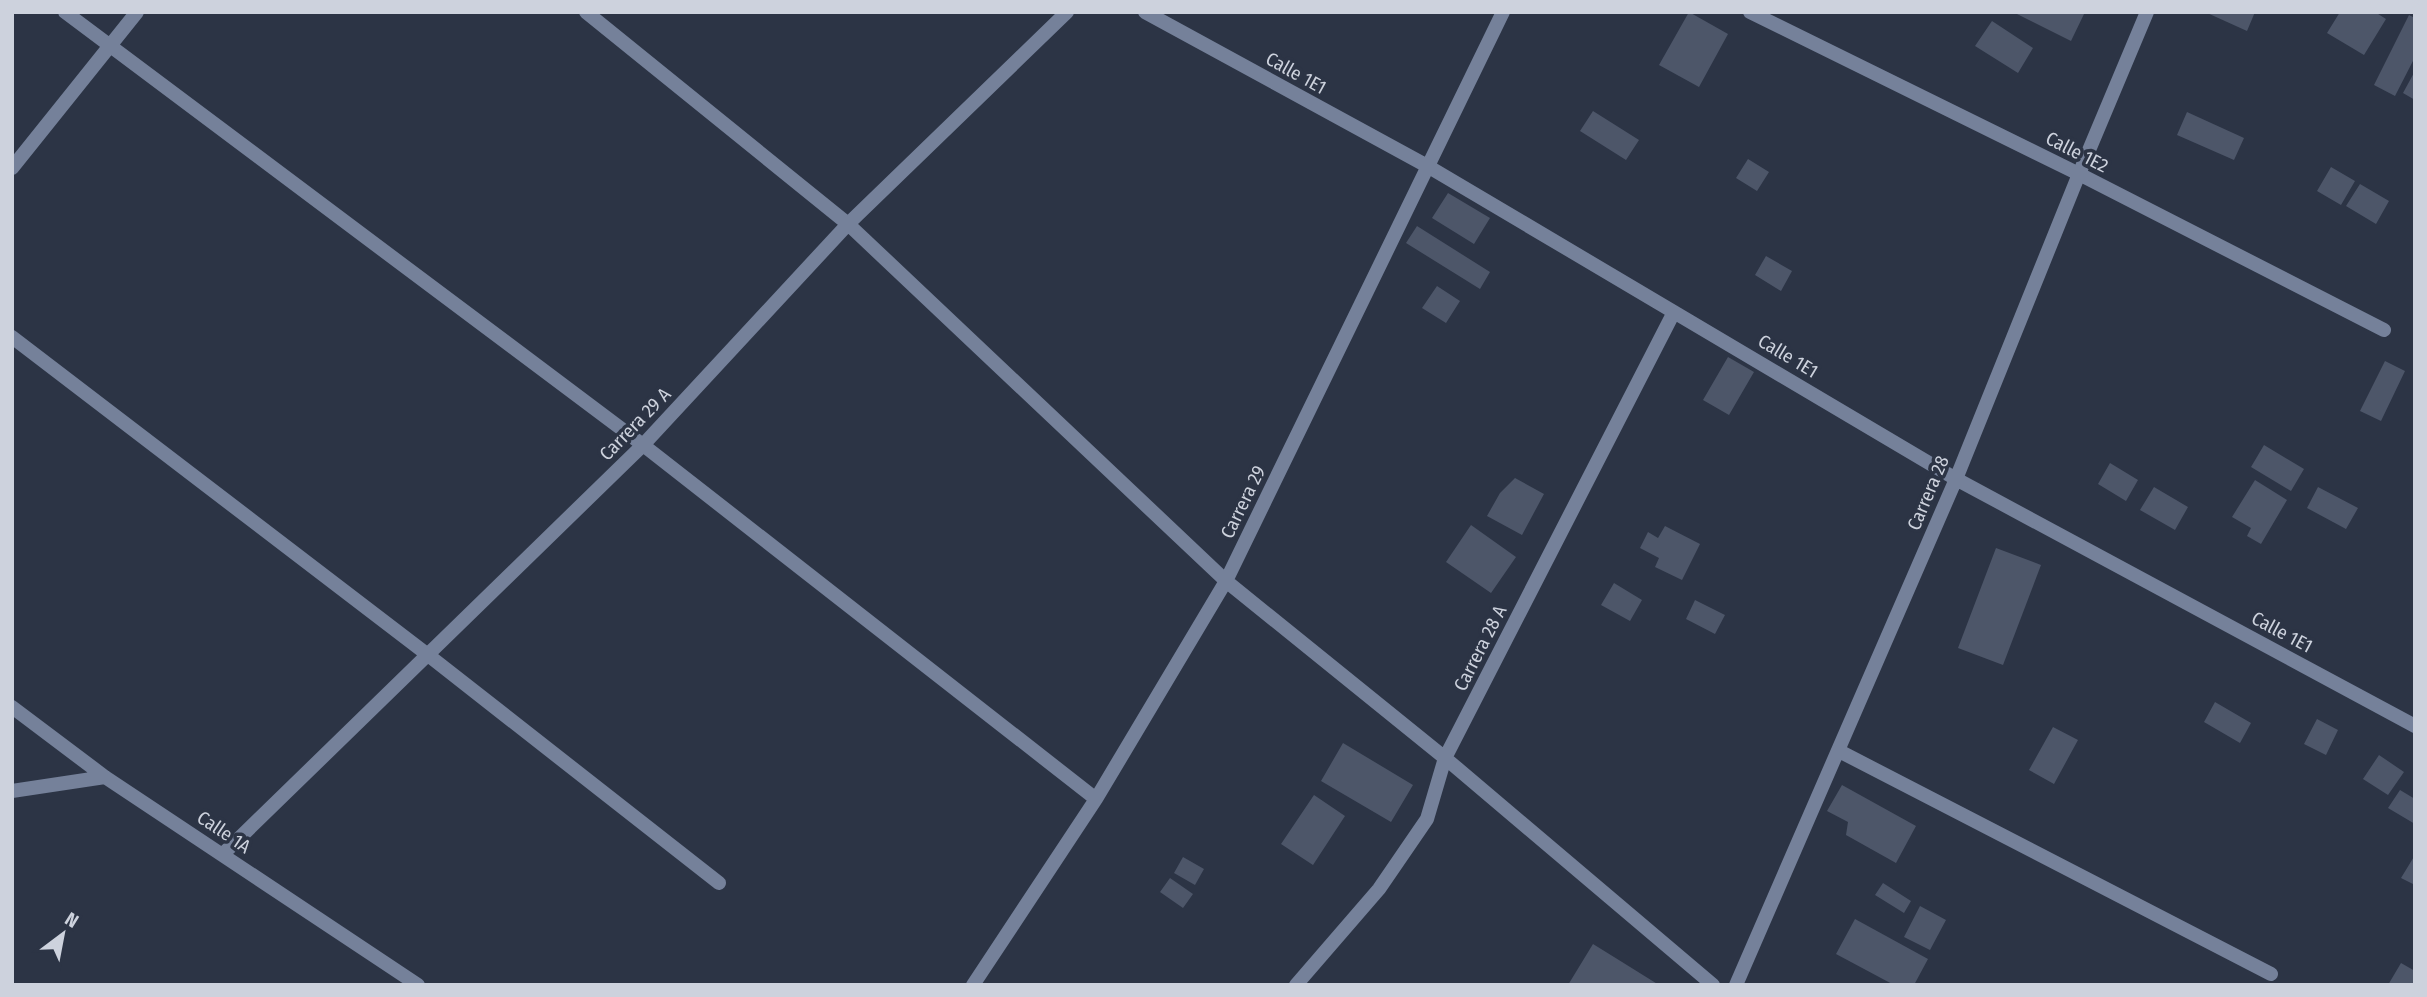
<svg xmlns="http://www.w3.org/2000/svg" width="2427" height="997" font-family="'Fira Sans Condensed',sans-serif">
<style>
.building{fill:#4d5669}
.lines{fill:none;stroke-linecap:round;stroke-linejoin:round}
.minor{stroke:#75819a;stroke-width:14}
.labels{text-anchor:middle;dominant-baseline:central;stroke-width:7;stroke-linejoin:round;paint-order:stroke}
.street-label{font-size:19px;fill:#cdd2dd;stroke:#2c3445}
</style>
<rect width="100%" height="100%" fill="#2c3445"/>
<path class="building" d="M1689,12l39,22 -29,53 -40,-22z
M2013,12h72l-14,29z
M2205,12h50l-8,19z
M2340,12h35l11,7 -22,36 -37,-22z
M2409,15l6,3v39l-20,39 -21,-11z
M1992,21l41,27 -15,25 -43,-27z
M2415,71v29l-12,-7z
M1593,111l46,29 -13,20 -46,-29z
M2187,112l57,26 -10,22 -57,-25z
M1748,159l21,13 -12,19 -21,-13z
M2331,167l24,14 -14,24 -24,-14z
M2360,184l29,17 -13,23 -30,-18z
M1448,193l42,25 -16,26 -42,-26z
M1417,226l73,46 -10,17 -74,-46z
M1766,256l26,15 -11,20 -26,-16z
M1437,286l23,15 -14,22 -24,-15z
M1728,357l26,15 -25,43 -26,-15z
M2385,361l20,10 -24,50 -21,-10z
M2264,445l40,24 -13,22 -40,-24z
M2110,463l28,17 -12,21 -28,-17z
M1515,478l29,16 -22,41 -35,-19 13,-23z
M2255,480l32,20 -26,44 -14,-8 4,-8 -19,-11z
M2154,487l34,20 -13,23 -35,-20z
M2318,487l40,21 -12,21 -39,-21z
M1471,525l45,32 -25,36 -45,-31z
M1665,526l35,18 -18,36 -27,-13 4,-9 -19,-10 8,-16 10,6z
M1996,548l45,17 -38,100 -45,-17z
M1614,583l28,17 -12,21 -29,-16z
M1695,600l30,15 -10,19 -29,-15z
M2215,702l36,21 -11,20 -36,-21z
M2317,719l21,11 -12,25 -22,-11z
M2053,727l25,13 -24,44 -25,-14z
M1343,743l70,42 -22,37 -70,-41z
M2379,755l25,17 -16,23 -25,-16z
M1842,785l74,41 -20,37 -50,-28 2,-13 -21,-11z
M2400,790l15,9v25l-27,-16z
M1314,795l31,21 -32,49 -32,-21z
M2415,855v30l-14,-7z
M1183,857l21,12 -9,16 -21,-12z
M1170,878l23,16 -10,14 -23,-16z
M1883,883l28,18 -7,12 -29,-18z
M1920,906l26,14 -16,30 -26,-13z
M1855,919l73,40 -14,26h-20l-58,-31z
M1593,944l21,13 45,28h-91z
M2401,963l14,8v14h-27z"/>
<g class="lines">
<path class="minor" d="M65,12l578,433 453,354
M586,12l262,212 378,357 219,177 268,227
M1145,12l284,155 527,312 459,247
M1750,12l329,162 305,156
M12,168l125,-156
M12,337l416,318 291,228
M12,707l93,70 313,208
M1839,751l432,223
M12,791l93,-14
M223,854l420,-409 205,-221 219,-212
M973,985l123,-186 130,-218 277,-569
M1296,985l83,-96 48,-70 18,-61 229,-446
M1736,985l220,-506 123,-305 68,-162"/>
</g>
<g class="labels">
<g class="street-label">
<text transform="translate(1296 73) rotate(29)">Calle 1E1</text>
<text transform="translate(2077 152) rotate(27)">Calle 1E2</text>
<text transform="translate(1788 356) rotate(31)">Calle 1E1</text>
<text transform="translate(635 424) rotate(-46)">Carrera 29 A</text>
<text transform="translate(1928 493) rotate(-67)">Carrera 28</text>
<text transform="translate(1243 502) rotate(-64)">Carrera 29</text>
<text transform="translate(2282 632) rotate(28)">Calle 1E1</text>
<text transform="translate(1480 648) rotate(-63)">Carrera 28 A</text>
<text transform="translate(224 832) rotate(34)">Calle 1A</text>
</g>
</g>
<rect width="2427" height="997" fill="none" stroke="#cdd2dd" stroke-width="28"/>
<g transform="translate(63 934) rotate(32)" stroke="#2c3445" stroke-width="5" paint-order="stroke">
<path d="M0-5L12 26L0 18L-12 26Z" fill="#cdd2dd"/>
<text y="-10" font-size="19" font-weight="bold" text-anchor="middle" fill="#cdd2dd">N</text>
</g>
</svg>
